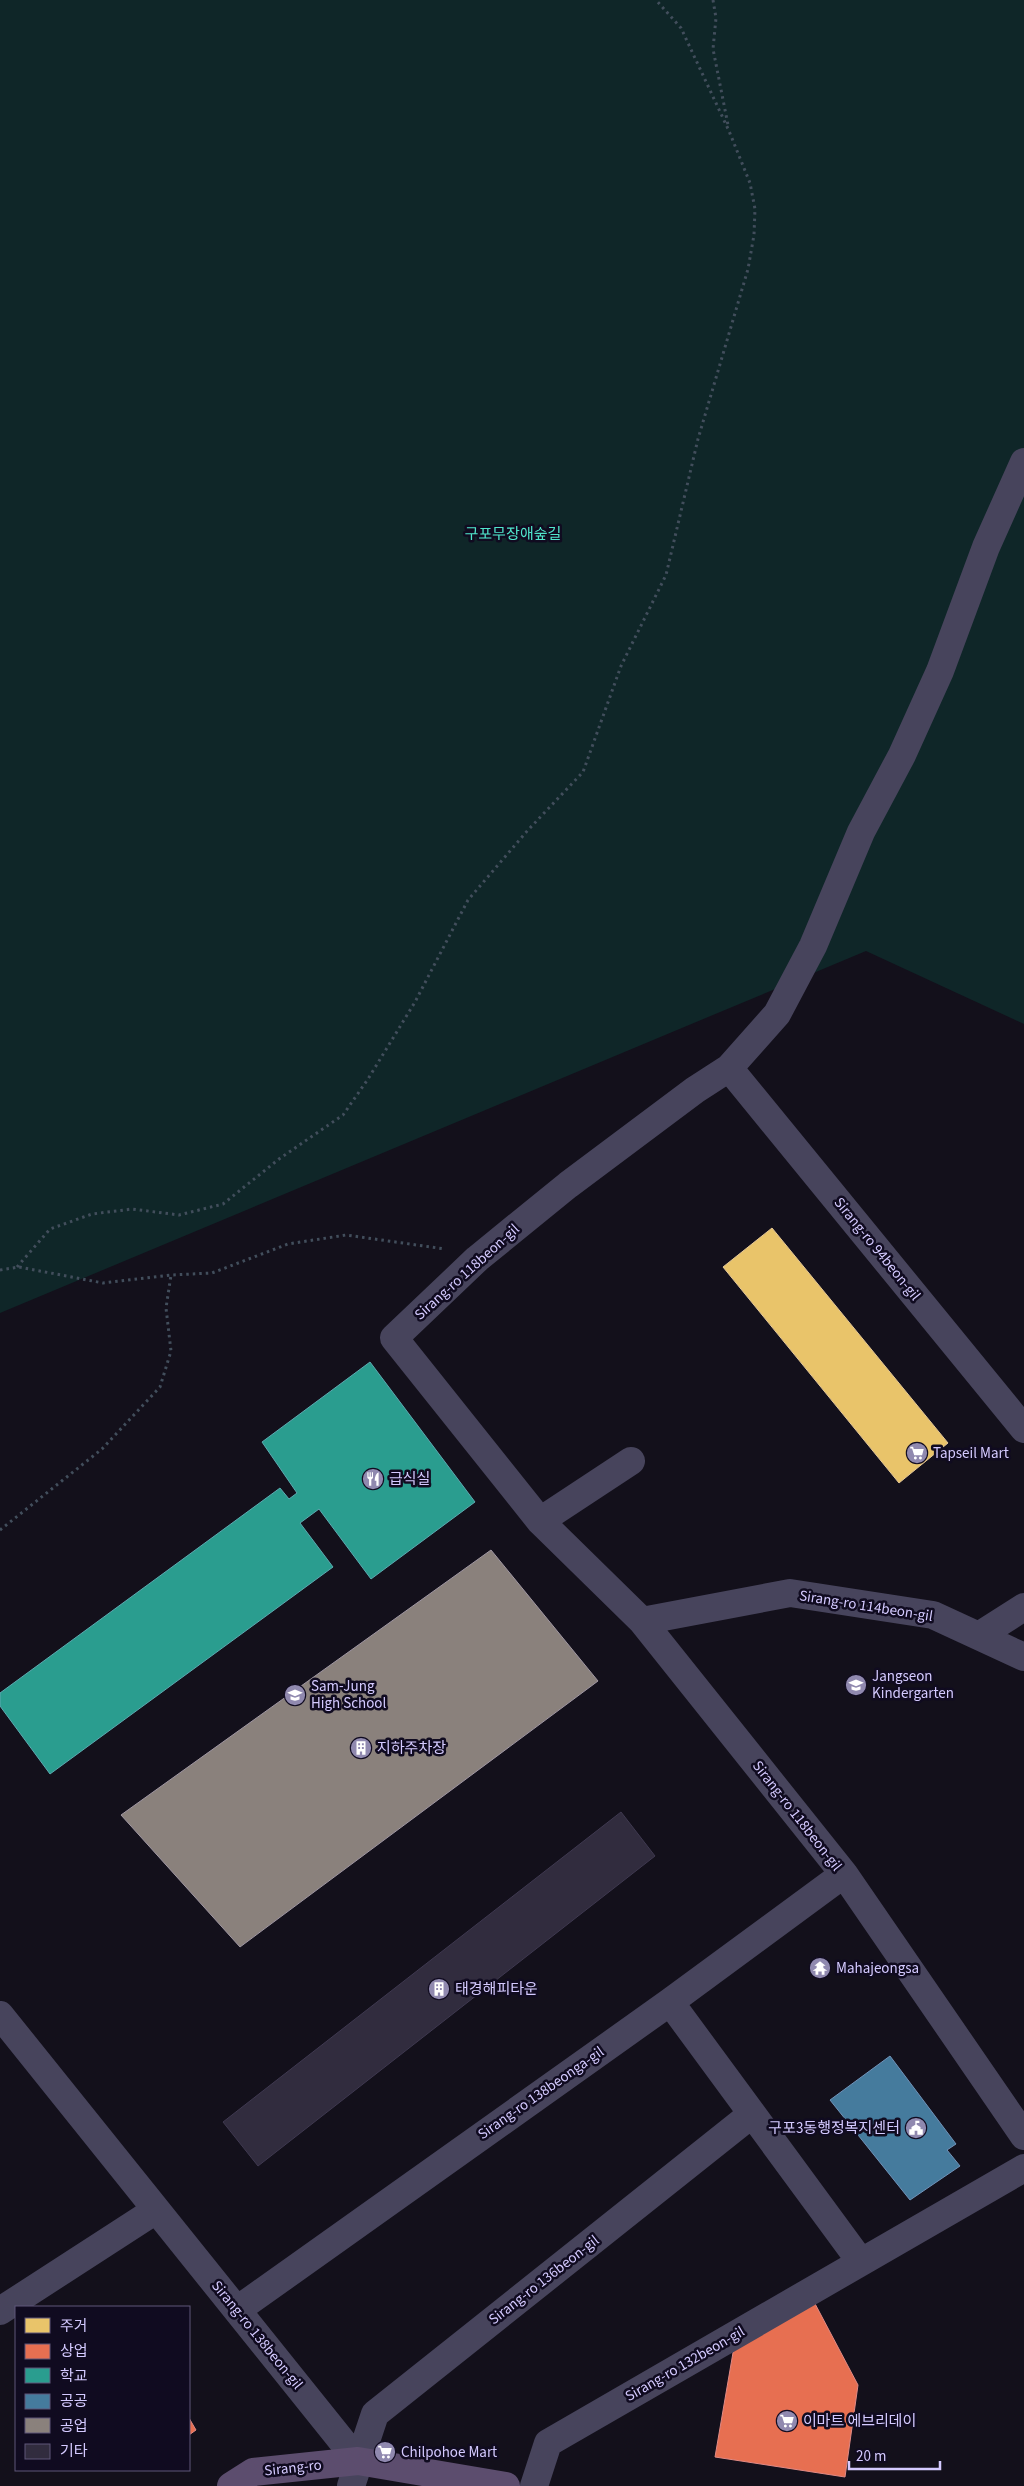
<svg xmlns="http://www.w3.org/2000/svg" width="1024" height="2486" font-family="'Source Sans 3','Noto Sans KR',sans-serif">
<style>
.green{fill:#0f2628}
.homes{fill:#e9c46a;stroke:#e3c697}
.shops{fill:#e76f51;stroke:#e18a85}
.schools{fill:#2a9d8f;stroke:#5daab1}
.public{fill:#457b9d;stroke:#7093ba}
.industry{fill:#8a817c;stroke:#a097a3}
.building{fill:#312c3e;stroke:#3f3950}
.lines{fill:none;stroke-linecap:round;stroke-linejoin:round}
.path{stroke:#424e5c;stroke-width:3;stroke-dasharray:2.5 4;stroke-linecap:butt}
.minor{stroke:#47445c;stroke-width:28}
.major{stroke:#5c4d6e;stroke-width:28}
.labels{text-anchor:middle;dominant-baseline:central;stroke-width:5;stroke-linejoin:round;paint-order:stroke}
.park-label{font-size:15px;fill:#50e5cb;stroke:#100b20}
.street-label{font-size:15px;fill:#d4caff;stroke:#100b20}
.poi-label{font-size:15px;fill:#d4caff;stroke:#100b20;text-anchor:start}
</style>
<rect width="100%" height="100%" fill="#13101b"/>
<path class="green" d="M0,0h1024v1024l-158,-73 -866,362z"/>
<path class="homes" d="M772,1228l176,215 -49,40 -176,-216z"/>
<path class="shops" d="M368,1395l85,108 -77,54 -84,-102z
M812,2298l46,87 -13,92 -130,-20 20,-116z
M189,2418l7,12 -7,5z"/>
<path class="schools" d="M370,1362l105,140 -104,77 -52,-70 -19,14 33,44 -283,207 -50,-68v-13l280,-205 9,11 8,-6 -35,-51z"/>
<path class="public" d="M890,2056l66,88 -9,6 13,16 -50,34 -80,-100z"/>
<path class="industry" d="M491,1550l107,131 -358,266 -119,-132z"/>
<path class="building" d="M621,1812l34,44 -397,310 -35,-44z"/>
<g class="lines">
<path class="path" d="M713,0l3,18 -3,31 15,76
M17,1267l33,-38 42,-15 40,-5 47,6 44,-11 56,-45 64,-44 25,-36 47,-77 53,-102 60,-70 55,-58 38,-106 45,-91 32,-136 50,-170 6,-34 1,-26 -5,-26 -21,-52 -48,-103 -25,-28
M0,1270l19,-3 84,16 68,-8 41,-2 76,-29 58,-9 99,14
M0,1530l102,-81 58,-62 11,-36 -5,-43 5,-33"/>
<path class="minor" d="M1024,462l-38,85 -46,124 -38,84 -41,77 -48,114 -36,68 -48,54 -34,22 -127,95 -91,74 -83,79 146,183 102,100 202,253 180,262
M729,1068l295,361
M540,1521l91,-60
M642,1621l148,-28 143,22 91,42
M980,1635l44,-28
M670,2002l191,260
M0,2015l358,446
M237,2310l433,-308 174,-128
M0,2311l156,-101
M351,2486l24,-72 377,-300
M534,2486l14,-43 476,-275"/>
<path class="major" d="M231,2486l22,-14 105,-11 148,25"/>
</g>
<defs>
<g id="supermarket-disc" transform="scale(1.125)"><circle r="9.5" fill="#9089af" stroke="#100b20"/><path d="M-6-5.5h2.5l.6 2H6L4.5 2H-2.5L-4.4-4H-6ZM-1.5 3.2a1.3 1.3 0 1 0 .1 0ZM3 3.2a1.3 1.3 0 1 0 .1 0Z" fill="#fff"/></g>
<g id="restaurant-disc" transform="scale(1.125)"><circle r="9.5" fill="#9089af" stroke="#100b20"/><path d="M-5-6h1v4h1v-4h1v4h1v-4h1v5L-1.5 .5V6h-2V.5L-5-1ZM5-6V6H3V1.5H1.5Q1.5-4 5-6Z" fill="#fff"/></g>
<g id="school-disc" transform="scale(1.125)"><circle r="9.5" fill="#9089af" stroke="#100b20"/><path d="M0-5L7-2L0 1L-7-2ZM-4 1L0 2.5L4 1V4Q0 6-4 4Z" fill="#fff"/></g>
<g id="building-disc" transform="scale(1.125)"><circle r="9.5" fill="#9089af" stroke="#100b20"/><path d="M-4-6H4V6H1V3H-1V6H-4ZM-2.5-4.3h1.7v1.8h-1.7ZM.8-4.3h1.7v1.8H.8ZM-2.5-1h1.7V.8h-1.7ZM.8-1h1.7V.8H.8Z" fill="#fff"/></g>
<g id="temple-disc" transform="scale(1.125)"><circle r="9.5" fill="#9089af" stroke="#100b20"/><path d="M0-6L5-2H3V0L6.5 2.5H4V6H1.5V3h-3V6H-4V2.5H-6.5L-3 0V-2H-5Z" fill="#fff"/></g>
<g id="civic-disc" transform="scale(1.125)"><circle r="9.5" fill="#9089af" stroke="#100b20"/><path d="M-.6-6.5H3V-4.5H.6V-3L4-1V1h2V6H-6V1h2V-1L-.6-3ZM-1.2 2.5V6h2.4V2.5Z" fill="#fff"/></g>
</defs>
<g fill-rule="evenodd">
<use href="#supermarket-disc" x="917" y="1453"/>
<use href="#restaurant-disc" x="373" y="1479"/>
<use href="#school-disc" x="856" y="1685"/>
<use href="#school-disc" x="295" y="1695"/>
<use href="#building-disc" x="361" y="1748"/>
<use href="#temple-disc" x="820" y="1968"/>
<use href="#building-disc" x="439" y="1989"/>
<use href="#civic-disc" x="916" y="2128"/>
<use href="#supermarket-disc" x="787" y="2421"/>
<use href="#supermarket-disc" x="385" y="2452"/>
</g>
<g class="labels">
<g class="park-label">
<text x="513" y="534">구포무장애숲길</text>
</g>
<g class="street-label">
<text transform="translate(877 1249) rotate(51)">Sirang-ro 94beon-gil</text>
<text transform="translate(467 1272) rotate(-42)">Sirang-ro 118beon-gil</text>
<text transform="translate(866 1606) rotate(9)">Sirang-ro 114beon-gil</text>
<text transform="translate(797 1816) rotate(52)">Sirang-ro 118beon-gil</text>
<text transform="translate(541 2093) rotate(-35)">Sirang-ro 138beonga-gil</text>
<text transform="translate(544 2280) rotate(-38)">Sirang-ro 136beon-gil</text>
<text transform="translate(257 2335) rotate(51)">Sirang-ro 138beon-gil</text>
<text transform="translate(685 2364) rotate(-30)">Sirang-ro 132beon-gil</text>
<text transform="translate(293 2468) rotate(-6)">Sirang-ro</text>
</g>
<g class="poi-label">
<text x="933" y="1453">Tapseil Mart</text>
<text x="389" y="1479">급식실</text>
<text x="872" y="1676">Jangseon<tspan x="872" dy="17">Kindergarten</tspan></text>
<text x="311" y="1686">Sam-Jung<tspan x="311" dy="17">High School</tspan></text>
<text x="377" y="1748">지하주차장</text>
<text x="836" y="1968">Mahajeongsa</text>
<text x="455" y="1989">태경해피타운</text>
<text x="900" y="2128" text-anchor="end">구포3동행정복지센터</text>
<text x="803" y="2421">이마트 에브리데이</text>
<text x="401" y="2452">Chilpohoe Mart</text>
</g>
</g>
<rect x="15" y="2306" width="175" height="165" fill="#100b20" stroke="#5e5779"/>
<rect x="25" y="2318" width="25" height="15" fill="#e9c46a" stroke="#5e5779"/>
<text x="60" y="2331" font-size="15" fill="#d4caff">주거</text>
<rect x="25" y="2344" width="25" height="15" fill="#e76f51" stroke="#5e5779"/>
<text x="60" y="2356" font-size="15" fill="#d4caff">상업</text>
<rect x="25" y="2368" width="25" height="15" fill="#2a9d8f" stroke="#5e5779"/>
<text x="60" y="2381" font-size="15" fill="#d4caff">학교</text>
<rect x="25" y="2394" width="25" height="15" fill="#457b9d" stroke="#5e5779"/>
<text x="60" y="2406" font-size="15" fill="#d4caff">공공</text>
<rect x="25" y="2418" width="25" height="15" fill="#8a817c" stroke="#5e5779"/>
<text x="60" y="2431" font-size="15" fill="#d4caff">공업</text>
<rect x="25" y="2444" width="25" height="15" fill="#312c3e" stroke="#5e5779"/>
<text x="60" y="2456" font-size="15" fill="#d4caff">기타</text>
<path d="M849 2461v8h91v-8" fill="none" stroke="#d4caff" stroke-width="2.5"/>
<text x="856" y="2461" font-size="15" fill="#d4caff" stroke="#100b20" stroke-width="4" paint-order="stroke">20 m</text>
</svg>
